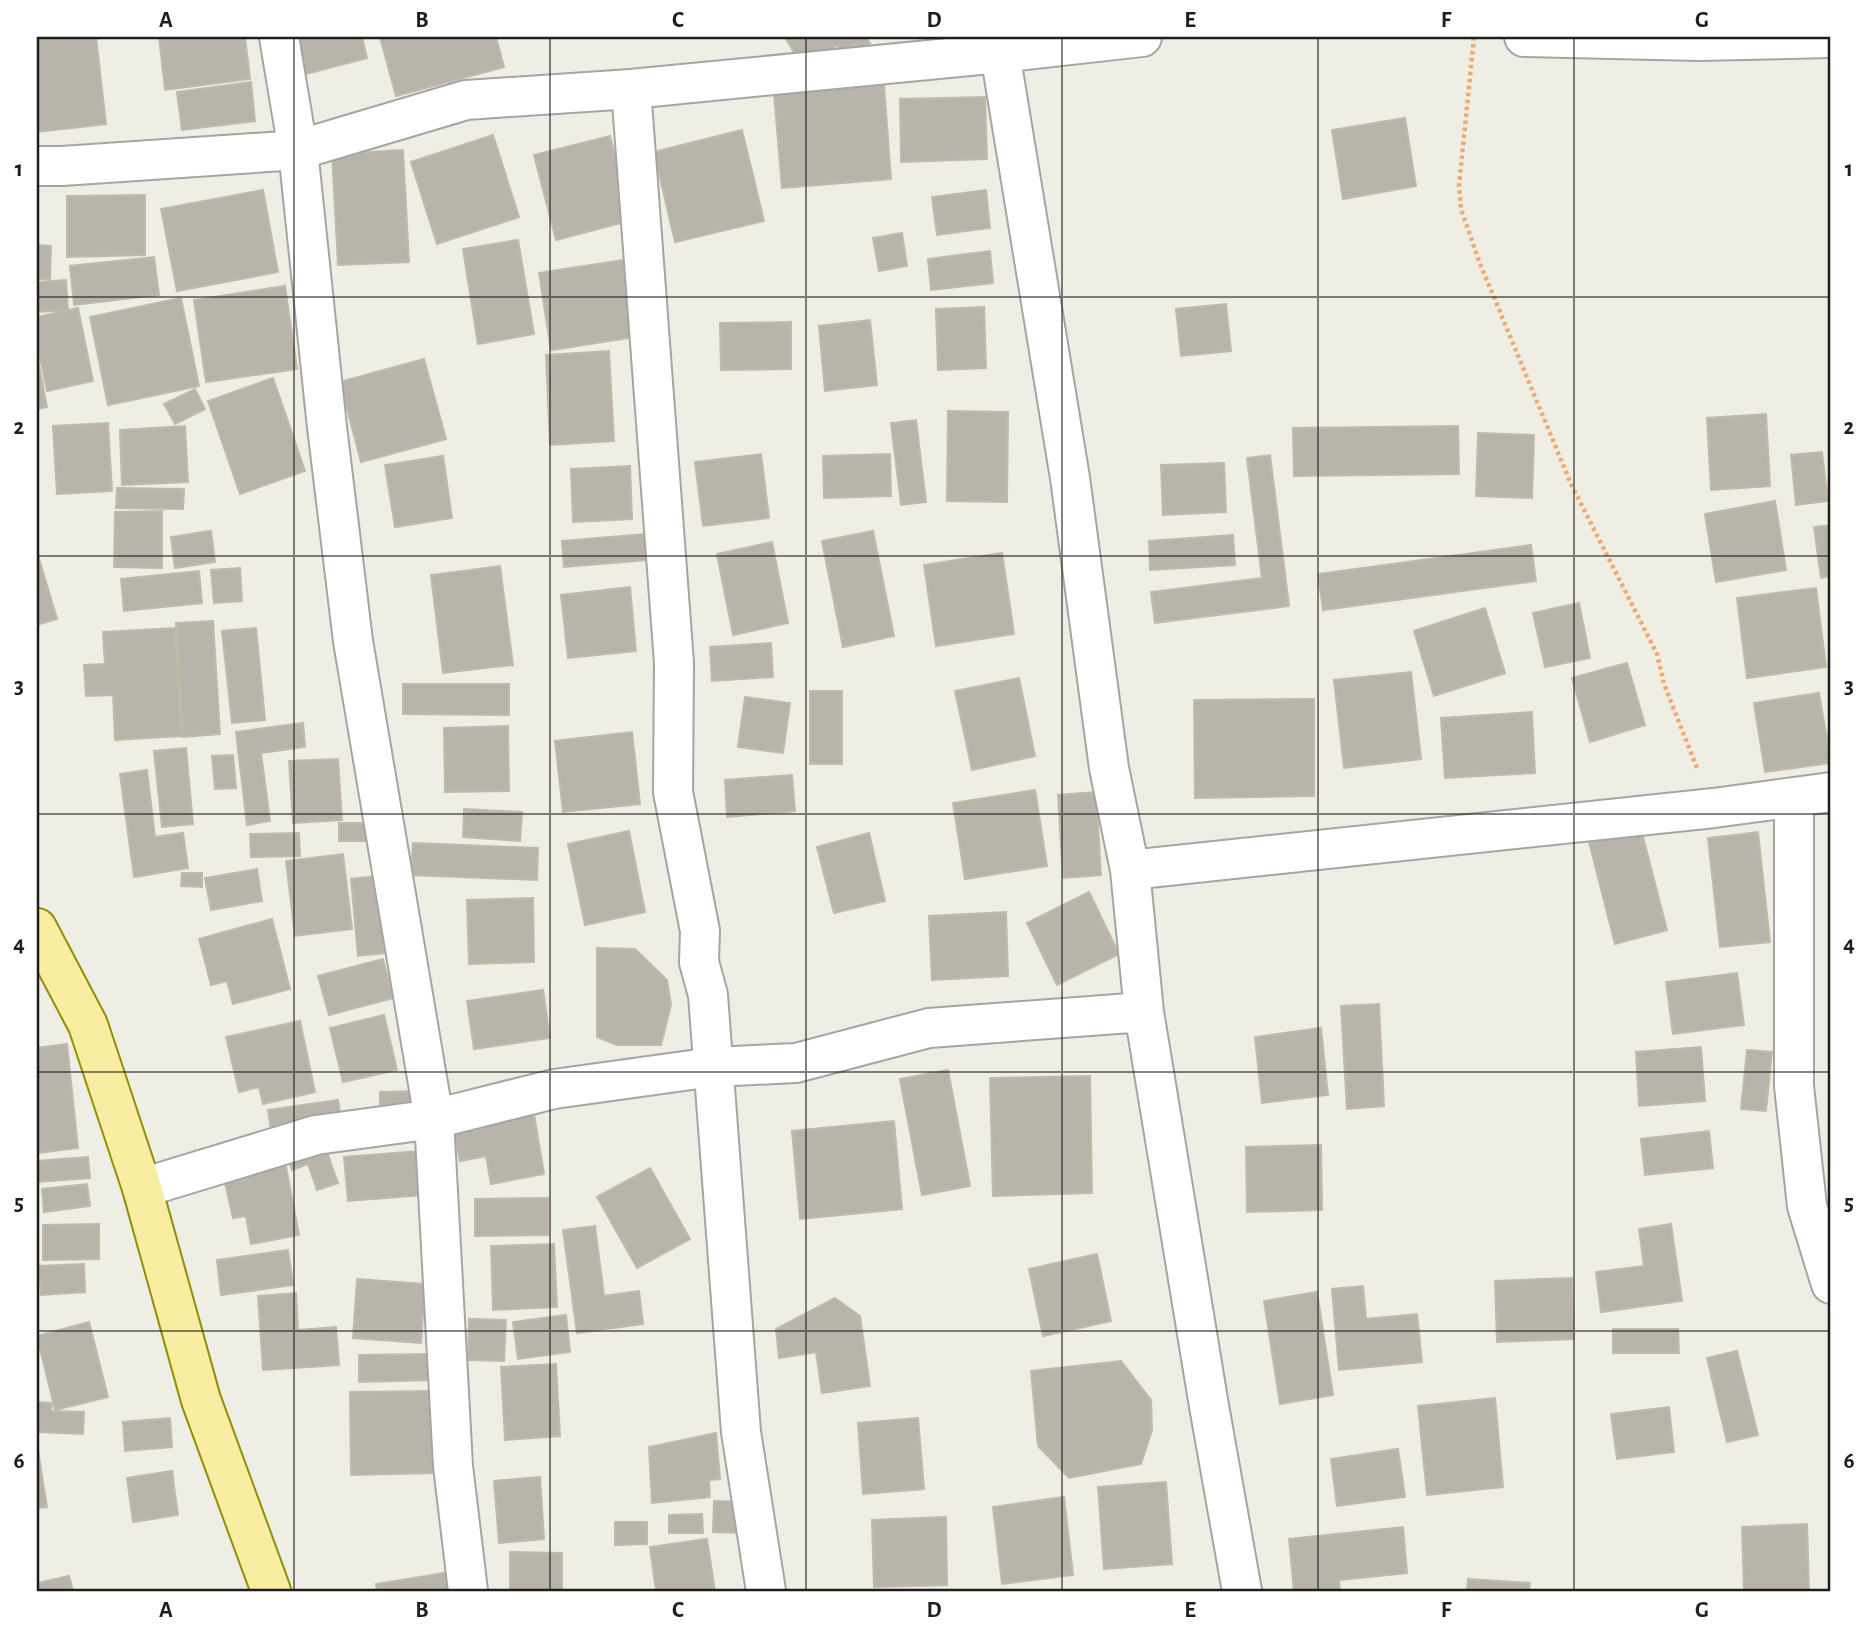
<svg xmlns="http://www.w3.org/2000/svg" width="1868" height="1628" font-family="'Alegreya Sans',sans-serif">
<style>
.building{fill:#b8b4aa;stroke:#c0baa8;stroke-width:2}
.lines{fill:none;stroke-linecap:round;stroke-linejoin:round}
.minor-casing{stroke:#a5a5a5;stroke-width:42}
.major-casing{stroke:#918f07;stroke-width:42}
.path{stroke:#f3a771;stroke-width:4.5;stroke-dasharray:3.5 3.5;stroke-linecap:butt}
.minor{stroke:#fff;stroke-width:38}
.major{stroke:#f8eda1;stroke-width:38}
.grid{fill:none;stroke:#1e1e1e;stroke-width:2;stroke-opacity:0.55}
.neatline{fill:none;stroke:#1e1e1e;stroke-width:2.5}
.grid-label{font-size:23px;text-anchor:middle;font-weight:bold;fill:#1e1e1e}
</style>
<rect width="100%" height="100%" fill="#efeee5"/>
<path class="building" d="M37,37h59l10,87 -69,8z
M159,37h86l5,42 -85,11z
M289,37h73l5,21 -69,18z
M380,37h116l8,30 -108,29z
M785,37h81l4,6 -12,6 -3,-5 -13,8 -4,-7 -36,21z
M883,72l8,107 -109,9 -9,-106z
M251,82l4,39 -73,9 -5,-38z
M985,97l2,62 -86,3 -1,-63z
M1405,118l11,68 -73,13 -11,-69z
M742,130l22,91 -89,21 -21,-90z
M493,135l26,82 -82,27 -26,-82z
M610,136l22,84 -76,20 -22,-85z
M403,150l6,112 -71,3 -6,-111z
M263,190l15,82 -101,19 -16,-82z
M986,190l4,38 -53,7 -5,-38z
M145,195v60l-78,2v-61z
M902,233l5,33 -28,5 -6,-33z
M518,240l16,94 -56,10 -15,-95z
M37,245l14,1 -1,33h-13z
M990,251l3,32 -62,7 -3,-31z
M154,257l5,38 -85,10 -4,-39z
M630,259l12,77 -91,14 -12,-77z
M66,280l2,30 -31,2v-30z
M285,286l12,83 -91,13 -12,-82z
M181,298l18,88 -91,19 -18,-88z
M1226,304l5,47 -50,5 -5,-47z
M984,307l2,61 -48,2 -2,-61z
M78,308l15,73 -46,10 -10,-47v-27z
M870,320l7,65 -52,6 -6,-65z
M791,322v47l-70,1 -1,-47z
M609,351l5,90 -64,4 -4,-90z
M37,356l10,51 -10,2z
M424,359l22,80 -85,23 -21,-80z
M273,378l32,93 -65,23 -32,-93z
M195,389l10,20 -30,15 -11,-20z
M948,411l60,1 -1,90 -60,-1z
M1766,414l4,72 -59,4 -4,-72z
M916,420l10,82 -25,3 -10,-82z
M108,423l4,68 -55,3 -4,-68z
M185,426l3,56 -66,3 -2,-55z
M1458,426l1,48 -165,2 -1,-48z
M1478,433l56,2 -2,63 -56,-2z
M1822,452l6,49 -32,4 -5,-50z
M761,454l8,64 -66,8 -8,-64z
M890,454l1,42 -67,2 -1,-42z
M1270,455l19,151 -134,17 -4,-31 111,-14 -15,-120z
M443,456l9,62 -57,9 -10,-62z
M1224,463l2,49 -63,3 -2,-50z
M630,466l2,53 -59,3 -2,-53z
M117,488l67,1 -1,20 -67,-1z
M1775,501l11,69 -70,12 -11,-68z
M162,511v57l-48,-1 1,-55z
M1831,525v51l-10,2 -7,-51z
M211,531l4,31 -40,6 -4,-31z
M873,531l21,105 -51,11 -21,-106z
M645,534l2,26 -83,7 -2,-26z
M1233,535l2,30 -85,5 -1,-29z
M772,542l16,81 -55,12 -16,-81z
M1531,545l5,36 -213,29 -5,-36z
M37,552l20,67 -20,6z
M1002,553l12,81 -78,12 -12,-81z
M500,566l13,99 -70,8 -12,-98z
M240,568l2,33 -28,2 -3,-33z
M199,571l3,32 -78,8 -3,-32z
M630,587l6,64 -68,7 -7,-63z
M1816,588l10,79 -79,11 -10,-80z
M1579,603l11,55 -45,9 -12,-54z
M1485,608l20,65 -71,23 -20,-65z
M213,621l7,113 -37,3 -7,-114z
M175,628l6,108 -66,4 -2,-45 -27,1 -2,-31 21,-1 -2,-32z
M256,628l9,92 -33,3 -10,-92z
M771,643l2,34 -61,4 -2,-34z
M1627,663l18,62 -55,17 -18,-64z
M1411,672l10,87 -77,9 -10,-88z
M1019,678l16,78 -63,14 -17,-79z
M403,684h106v31l-106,-1z
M810,691h32v73h-32z
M1819,693l12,70 -66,9 -11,-69z
M745,697l45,6 -7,50 -45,-6z
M1314,699v97l-119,2 -1,-98z
M1532,712l3,61 -90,5 -4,-60z
M303,723l2,24 -44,6 9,68 -23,4 -11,-93z
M508,726l1,65 -64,1 -1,-64z
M632,732l8,72 -77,8 -8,-71z
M186,748l7,76 -31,3 -8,-76z
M233,755l3,33 -21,1 -3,-33z
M338,759l4,61 -49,3 -4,-62z
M147,770l8,67 28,-4 5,35 -54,9 -14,-103z
M792,775l3,36 -68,6 -2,-37z
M1035,790l12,76 -82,13 -12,-76z
M1096,792l5,83 -38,3 -5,-83z
M464,809l58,3 -2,29 -57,-4z
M339,823h33l-1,18h-32z
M1641,829l26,101 -52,14 -26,-102z
M629,831l16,81 -60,13 -17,-81z
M1758,832l12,110 -50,5 -12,-109z
M299,833l1,23 -49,1 -1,-23z
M869,833l16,68 -51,12 -17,-66z
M413,843l125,5 -1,32 -126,-5z
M343,854l9,75 -57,7 -9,-75z
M257,869l5,32 -51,9 -6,-32z
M182,873h20v14l-21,-1z
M377,876l8,77 -27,3 -7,-77z
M1089,892l30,62 -62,31 -30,-62z
M533,898l1,64 -65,2 -2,-64z
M1006,912l2,64 -76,4 -3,-64z
M272,919l18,70 -57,15 -6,-23 -16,4 -12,-46z
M597,948l38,1 32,31 4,25 -10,40h-44l-20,-8z
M383,959l10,39 -64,17 -11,-39z
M1737,973l7,52 -71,9 -7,-52z
M543,990l7,48 -76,11 -7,-48z
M1379,1004l5,102 -37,3 -6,-103z
M384,1015l13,55 -54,12 -13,-54z
M300,1021l15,71 -52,12 -4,-17 -20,5 -13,-55z
M1321,1028l7,67 -66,8 -7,-66z
M67,1044l11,104 -41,5v-105z
M1701,1047l4,54 -66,5 -3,-54z
M1747,1050l25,2 -6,59 -25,-2z
M948,1070l22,116 -48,9 -22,-116z
M1090,1076l2,117 -99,3 -3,-118z
M421,1091l1,20 -42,2v-21z
M338,1100l4,26 -70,10 -4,-26z
M532,1102l12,72 -53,10 -5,-28 -26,5 -7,-35z
M894,1121l8,88 -102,10 -8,-88z
M1709,1131l4,37 -68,7 -4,-36z
M322,1138l16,45 -21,7 -9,-26 -16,6 -7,-19z
M1321,1145l1,65 -75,2 -1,-65z
M420,1151l3,44 -75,6 -4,-44z
M88,1157l2,21 -53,4v-21z
M285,1162l14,73 -48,9 -5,-28 -13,2 -8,-35 23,-4 -2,-9z
M650,1168l40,71 -53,29 -40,-71z
M87,1184l3,22 -46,6 -2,-23z
M548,1198v37l-73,1v-37z
M99,1224v35l-56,1v-35z
M1671,1224l11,77 -81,11 -5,-40 48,-6 -5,-37z
M595,1226l9,70 35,-5 4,33 -66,9 -14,-103z
M554,1244l3,63 -64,3 -2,-64z
M288,1250l5,35 -72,10 -4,-35z
M1097,1254l14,67 -68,15 -14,-67z
M84,1264l1,28 -44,3 -2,-29z
M1572,1278l2,61 -77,3 -2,-61z
M357,1279l68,5 -4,59 -68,-5z
M1363,1286l3,33 51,-5 5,48 -83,8 -7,-81z
M1317,1292l16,103 -53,9 -16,-103z
M296,1293l2,37 38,-3 3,38 -76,5 -5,-74z
M835,1298l25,18 10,70 -48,7 -6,-41 -37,6 -3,-29z
M566,1315l4,37 -52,7 -5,-37z
M469,1319l37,1 -2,41 -36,-1z
M89,1322l19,75 -53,13 -18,-74z
M1613,1329h65l1,24h-66z
M1737,1351l21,84 -31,7 -20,-84z
M433,1354l1,26 -75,2v-27z
M1121,1361l30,39 1,30 -11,34 -72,14 -31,-32 -7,-75z
M556,1364l4,72 -55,4 -4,-73z
M432,1391l2,82 -83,2 -1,-83z
M1495,1398l8,89 -76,8 -9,-89z
M37,1402l15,1 -1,8 33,1 -1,22 -46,-2z
M1669,1407l5,45 -57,7 -6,-45z
M170,1418l2,29 -47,4 -2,-29z
M918,1418l6,71 -61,5 -5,-71z
M716,1433l4,46 -11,1 1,17 -58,6 -3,-56z
M37,1444l10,63 -10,1z
M1398,1449l7,48 -68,9 -6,-47z
M172,1471l6,44 -45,7 -6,-44z
M540,1477l4,62 -45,4 -5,-62z
M1166,1482l6,82 -68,5 -6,-82z
M1064,1497l9,78 -71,9 -9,-77z
M714,1501l30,1 -1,31 -30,-1z
M702,1514l1,19h-34v-18z
M946,1517l1,68 -73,2 -2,-67z
M615,1522h32v22l-32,1z
M1807,1524l2,67h-65l-2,-64z
M1403,1527l4,46 -68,7 1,11h-46l-5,-52z
M707,1539l8,52h-59l-6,-44z
M510,1552l52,1v38h-52z
M445,1573l3,18h-71l-1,-7z
M69,1576l4,15h-36v-8z
M1468,1579l62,4 -1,8h-62z"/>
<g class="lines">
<g class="minor-casing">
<path id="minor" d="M279,37l19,113 29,277 26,214 81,478 19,347 15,125
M1000,37v16l70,425 39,290 21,102 14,142 65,394 33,185
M1524,37l175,4 132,-3
M631,89l43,574 -1,129 27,139 -1,31 9,33 33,437 25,159
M37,166h25l236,-16 168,-50 165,-11 369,-36 142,-16
M1794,797v289l13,120 24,78
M1130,870l584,-62 117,-16
M142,1188l174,-53 118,-16 120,-30 159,-22 83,-4 133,-35 215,-16"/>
</g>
<g class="major-casing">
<path id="major" d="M37,928l51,97 54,163 59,212 70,191"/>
</g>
<path class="path" d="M1474,37l-15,149 2,23 18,52 92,223 86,170 7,30 33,84"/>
<use href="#minor" class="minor"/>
<use href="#major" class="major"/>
</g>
<path class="grid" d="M294,37v1554M550,37v1554M806,37v1554M1062,37v1554M1318,37v1554M1574,37v1554M37,297h1794M37,556h1794M37,814h1794M37,1072h1794M37,1331h1794"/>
<rect width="1868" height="1628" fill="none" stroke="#ffffff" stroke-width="77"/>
<rect x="38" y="38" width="1791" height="1552" class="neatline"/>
<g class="grid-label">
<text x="166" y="27">A</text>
<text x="422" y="27">B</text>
<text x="678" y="27">C</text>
<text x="934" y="27">D</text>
<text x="1190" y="27">E</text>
<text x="1446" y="27">F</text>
<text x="1702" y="27">G</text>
<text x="19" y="176">1</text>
<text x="1849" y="176">1</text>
<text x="19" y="434">2</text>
<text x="1849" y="434">2</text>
<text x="19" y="693">3</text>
<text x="1849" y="693">3</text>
<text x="19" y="951">4</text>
<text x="1849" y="951">4</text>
<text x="19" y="1210">5</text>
<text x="1849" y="1210">5</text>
<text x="19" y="1468">6</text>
<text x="1849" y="1468">6</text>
<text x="166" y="1617">A</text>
<text x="422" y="1617">B</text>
<text x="678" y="1617">C</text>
<text x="934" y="1617">D</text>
<text x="1190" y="1617">E</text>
<text x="1446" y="1617">F</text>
<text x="1702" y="1617">G</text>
</g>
</svg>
